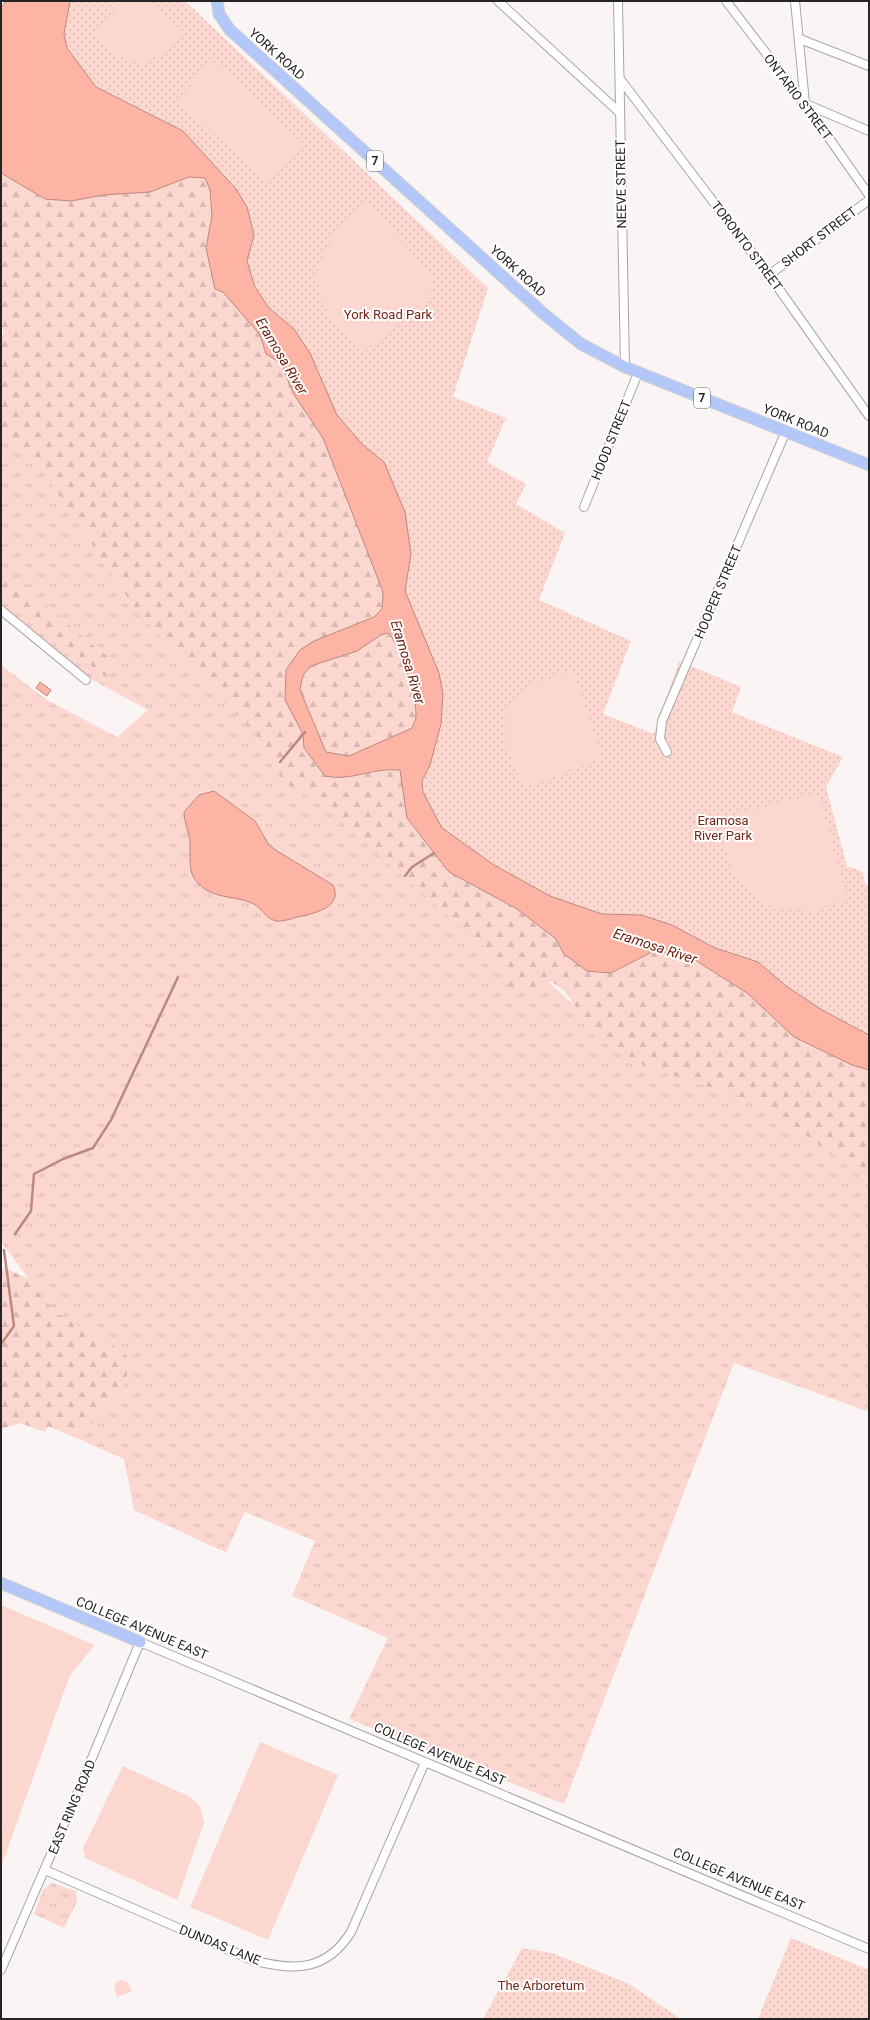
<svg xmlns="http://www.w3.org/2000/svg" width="870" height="2020" font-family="Roboto,sans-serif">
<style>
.grass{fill:url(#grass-tufts)}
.forest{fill:url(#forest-firs)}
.park{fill:url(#park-dots)}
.garden{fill:#fcd7cf}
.water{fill:#fdb4a4;stroke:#bc897e;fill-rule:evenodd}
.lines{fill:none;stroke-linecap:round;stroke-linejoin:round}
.stream{stroke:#bc897e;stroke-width:2.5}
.minor-casing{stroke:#a9a5a4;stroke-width:10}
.major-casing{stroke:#d4d3d3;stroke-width:13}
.minor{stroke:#fff;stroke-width:8}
.major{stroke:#b3c7f8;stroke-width:11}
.labels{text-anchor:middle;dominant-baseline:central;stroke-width:4;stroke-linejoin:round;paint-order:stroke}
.shield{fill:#fff;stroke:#676666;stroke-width:1}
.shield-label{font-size:12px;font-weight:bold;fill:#262525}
.street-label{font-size:13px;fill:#262525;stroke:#fff}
.park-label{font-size:13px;fill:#772414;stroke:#fff}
.water-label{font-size:14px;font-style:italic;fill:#6c1909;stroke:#fff}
</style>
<defs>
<pattern id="grass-tufts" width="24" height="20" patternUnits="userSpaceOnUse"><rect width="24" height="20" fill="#fcd7cf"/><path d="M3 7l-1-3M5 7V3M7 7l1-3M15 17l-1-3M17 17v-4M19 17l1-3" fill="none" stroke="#d8b8b2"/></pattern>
<pattern id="forest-firs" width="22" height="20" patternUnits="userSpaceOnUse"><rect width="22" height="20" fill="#fcd7cf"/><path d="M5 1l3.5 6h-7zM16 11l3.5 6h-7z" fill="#d8b8b2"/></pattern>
<pattern id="park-dots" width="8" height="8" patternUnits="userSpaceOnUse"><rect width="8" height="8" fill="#fcd7cf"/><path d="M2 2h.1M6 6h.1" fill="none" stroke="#d8b8b2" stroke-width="1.8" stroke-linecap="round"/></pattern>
</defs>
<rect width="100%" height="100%" fill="#faf5f4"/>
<path class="grass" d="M1,433l48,13 247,313 319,282 168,67 86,75v229l-135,-49 -170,441 -215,-85 39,-81 -96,-42 23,-55 -70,-29 -19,40 -10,-4 -82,-38 -10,-51 -57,-25 29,-12 -41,-109 -54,-71v-577l46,35 70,37 31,-27 -59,-32 -88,-71z
M52,1883l24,8 1,11 -13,26 -30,-14 9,-24z"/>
<path class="forest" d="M1,173l70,28 33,-6 46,-3 39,-15 16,1 5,12 2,26 -6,32 17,44 37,43 6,19 15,9 12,30 30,45 60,154 -1,17 -8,8 -60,24 -29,59 18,34 1,15 21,27c24,5 48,-9 75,-6l7,48 42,54 68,37 38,29 9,16 47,19 45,-23 39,10 52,33 47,44 58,28 17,5v112l-103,-77 -120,-38 -51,-31 -29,-44 -15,-11 -8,6 -29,5 -30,-45 -167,-146 -33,-19 -26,-46 -118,-120 -110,-164 -29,-15v-98l3,-9 -3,-1z
M12,575l76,67 21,15 -2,21 -106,-85 6,-16z
M388,633c11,10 29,68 28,83 0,4 -3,9 -4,12l-63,28 -23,-4 -26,-62 3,-15 7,-9 47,-15 24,-16z
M5,1268l24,11 26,34 48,25 29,22 -9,27 -27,35 -30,12 -18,-8 -3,6 -25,-9 -19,6v-160z"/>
<path class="park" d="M70,1h115l303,287 -35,109 53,21 -19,44 39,22 -10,20 49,29 -26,67 92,41 -28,73 51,20 25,-73 62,26 -9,25 111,45 -17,30 21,79 16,6 2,12 4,2v149l-47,-25 -36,-24 -28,-24 -43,-14 -43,-23 -31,-10 -39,-1 -52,-18 -56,-31 -52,-37 -19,-36 -1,-11 8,-16 9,-92 -34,-82 6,-37 -27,-92 -22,-18 -25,-29 -27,-62 -16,-24 -25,-21 -14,-21 -8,-26 -64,-130 -87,-44 -29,-39 -3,-14z
M791,1938l78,32v49h-111z
M522,1948l30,5 77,31 52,35h-198z"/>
<path class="garden" d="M122,1h29l33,31 -16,18 -25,14 -29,-9 -20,-21z
M213,61l90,82 -36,39 -90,-82z
M366,203l63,68c7,14 6,17 -3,28l-64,54 -33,-34 -14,-43 18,-40z
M572,671l29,82 -2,6 -75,29 -18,-41v-34l29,-30z
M811,795l9,5 27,99 -34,12 -45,-5 -35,-34 -18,-52z
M1,1605l94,40 -25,30 -69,192z
M260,1742l78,33 -70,165 -78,-33z
M123,1766l67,31 10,9 4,17 -27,77 -92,-42 -2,-10z
M122,1980l5,2 5,9 -15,6 -3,-11 3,-5z"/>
<path class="water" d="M6,1h64l-6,33 3,14 29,39 87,44 53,58 11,18 7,28 -7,26 8,26 14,21 25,21 16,24 27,62 25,29 22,18 21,50 6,42 -6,37 34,82 4,21 -2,30 -11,41 -8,16 1,11 19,36 52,37 56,31 52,18 39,1 31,10 43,23 43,14 28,24 36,24 47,25v35l-17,-5 -58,-28 -47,-44 -52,-33 -39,-10 -45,23 -24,-2 -23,-17 -9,-16 -38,-29 -68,-37 -42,-54 -7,-48c-26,-3 -50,12 -75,6l-21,-28 -1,-14 -18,-34 1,-30 14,-20 14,-9 60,-24 8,-8 1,-17 -60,-154 -30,-45 -12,-30 -15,-9 -6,-19 -37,-43 -8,-3 -9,-41 6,-32 -2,-26 -5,-12 -16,-1 -39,15 -46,3 -33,6 -26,-2 -44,-26v-165zM388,633c12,10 29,67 28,83 0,4 -3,9 -4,12l-63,28 -23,-4 -26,-62 3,-15 8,-9 46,-15 24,-16z
M40,682l11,8 -4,6 -11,-8z
M214,791l41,30 14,24 8,6 56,34c11,23 -21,29 -36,32 -6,2 -16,5 -21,4 -11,-3 -14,-13 -22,-17 -21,-10 -44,-3 -60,-26 -7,-11 -2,-30 -5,-42 -2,-9 -5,-15 -5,-24l15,-17z"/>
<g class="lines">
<path class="stream" d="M280,762l25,-30
M405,876l7,-9 22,-14
M15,1234l16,-23 3,-37 29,-15 30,-11 18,-28 67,-143
M1,1344l13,-18 -10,-76"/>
<g class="minor-casing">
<path id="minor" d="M498,1l121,111
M618,1l7,366
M726,1l79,103 64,91
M795,1l10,102
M800,39l69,27
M620,79l149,196 100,141
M806,104l63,27
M769,275l100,-75
M584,507l54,-134
M1,610l85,70
M667,752l-7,-13 2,-18 124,-290
M45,1870l207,90c41,11 74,12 99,-28l74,-170
M1,1970l79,-183 60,-145 729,307"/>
</g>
<g class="major-casing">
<path id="major" d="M217,1l2,13 11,16 314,284 37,30 44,23 244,98
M1,1583l139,59"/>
</g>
<use href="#minor" class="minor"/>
<use href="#major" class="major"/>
</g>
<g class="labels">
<g class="shield">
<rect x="367" y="151" width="16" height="20" rx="3"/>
<rect x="694" y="388" width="16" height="20" rx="3"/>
</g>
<g class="shield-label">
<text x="375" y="161">7</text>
<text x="702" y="398">7</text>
</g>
<g class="street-label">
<text transform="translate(277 54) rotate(42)">YORK ROAD</text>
<text transform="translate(798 97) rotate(53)">ONTARIO STREET</text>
<text transform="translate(621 184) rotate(-91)">NEEVE STREET</text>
<text transform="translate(819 237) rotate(-37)">SHORT STREET</text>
<text transform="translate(747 246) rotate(53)">TORONTO STREET</text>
<text transform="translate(518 271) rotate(42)">YORK ROAD</text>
<text transform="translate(796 421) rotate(22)">YORK ROAD</text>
<text transform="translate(611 440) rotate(-68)">HOOD STREET</text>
<text transform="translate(718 592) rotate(-67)">HOOPER STREET</text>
<text transform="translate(142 1628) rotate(23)">COLLEGE AVENUE EAST</text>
<text transform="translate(440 1754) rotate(23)">COLLEGE AVENUE EAST</text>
<text transform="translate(72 1807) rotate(-67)">EAST RING ROAD</text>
<text transform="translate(739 1879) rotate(23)">COLLEGE AVENUE EAST</text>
<text transform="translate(220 1945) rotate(22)">DUNDAS LANE</text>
</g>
<g class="park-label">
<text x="388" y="314">York Road Park</text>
<text x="723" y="820">Eramosa<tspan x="723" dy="15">River Park</tspan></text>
<text x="541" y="1985">The Arboretum</text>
</g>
<g class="water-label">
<text transform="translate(282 356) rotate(59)">Eramosa River</text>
<text transform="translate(408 662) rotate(73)">Eramosa River</text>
<text transform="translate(655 946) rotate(18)">Eramosa River</text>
</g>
</g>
<rect width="870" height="2020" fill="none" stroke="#262525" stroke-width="4"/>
</svg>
